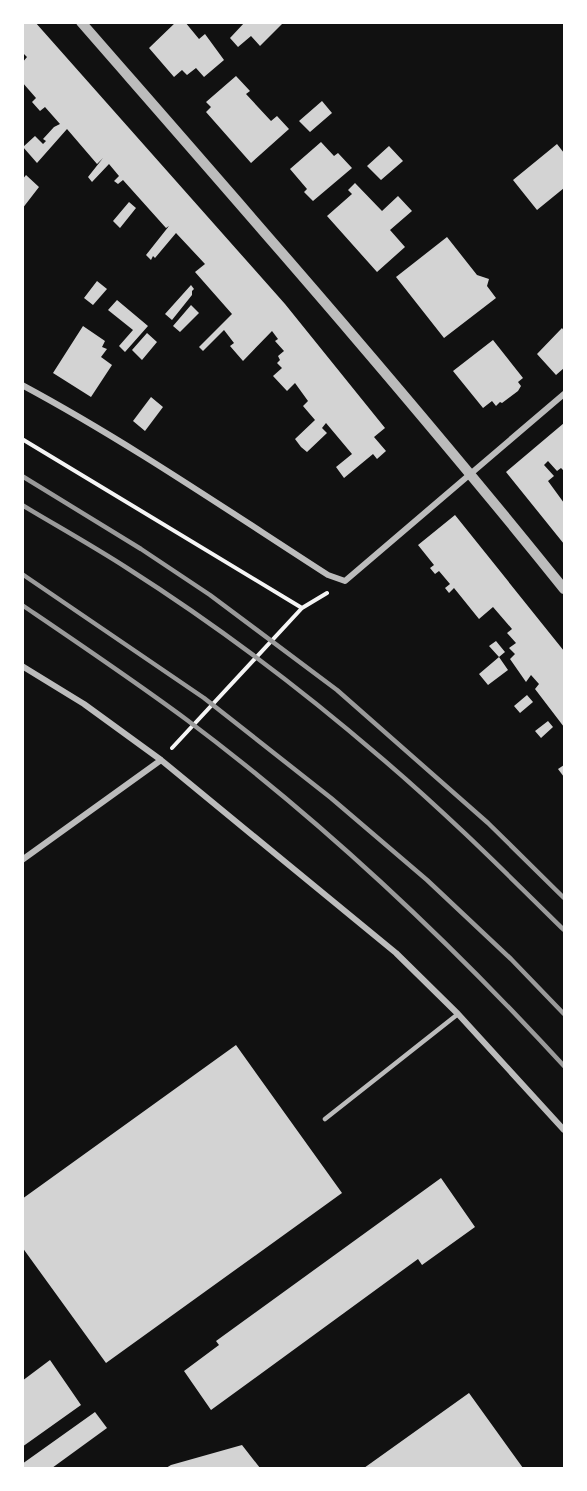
<svg xmlns="http://www.w3.org/2000/svg" width="587" height="1491" font-family="Karla,sans-serif">
<style>
.building{fill:#d3d3d3}
.lines{fill:none;stroke-linecap:round;stroke-linejoin:round}
.path{stroke:#f5f5f5;stroke-width:4}
.service{stroke:#bcbcbc;stroke-width:4.5}
.minor{stroke:#bcbcbc;stroke-width:6}
.tertiary{stroke:#bcbcbc;stroke-width:10}
.rail{stroke:#9a9a9a;stroke-width:4.5}
</style>
<rect width="100%" height="100%" fill="#111"/>
<path class="building" d="M22,22h13l250,282 100,124 -11,9 12,14 -9,8 -4,-5 -29,24 -8,-11 16,-13 -26,-31 -4,5 5,5 -20,19 -6,-5 -6,-8 20,-19 -12,-14 5,-5 -13,-18 -8,8 -14,-15 9,-8 -5,-5 3,-3 -2,-4 6,-5 -9,-10 3,-2 -6,-8 -29,30 -13,-15 4,-3 -10,-13 -21,21 -4,-4 33,-33 -37,-42 10,-8 -29,-31 -21,25 -2,-2 -2,4 -5,-5 23,-29 -3,2 -43,-48 -5,4 -4,-3 5,-5 -10,-12 -17,18 -4,-5 15,-19 -6,6 -30,-35 -30,34 -14,-16 12,-11 8,8 3,-3 -3,-2 11,-12 6,-3 -15,-17 -5,4 -8,-9 4,-4 -14,-16v-19l5,-6 -5,-5z
M176,22h9l14,17 6,-5 19,26 -20,17 -8,-9 -9,7 -5,-5 -8,7 -25,-29z
M245,22l18,2 21,-2 -24,24 -9,-10 -13,11 -8,-9z
M236,76l14,15 -4,3 25,27 6,-5 12,13 -38,34 -45,-51 5,-5 -5,-5z
M322,101l10,12 -22,19 -11,-11z
M321,142l13,14 4,-3 14,15 -39,33 -9,-9 3,-3 -17,-20z
M557,144l7,9v35l-27,22 -24,-30z
M389,146l14,15 -22,19 -14,-14z
M26,175l13,12 -17,22v-29z
M355,183l27,28 16,-15 14,15 -22,19 15,17 -28,25 -50,-56 25,-22 -4,-4z
M129,202l7,6 -16,20 -7,-7z
M447,237l30,38 12,4 -2,7 9,12 -52,40 -48,-61z
M97,281l10,8 -14,16 -9,-7z
M191,285l3,4 -2,2v4l-20,25 -7,-6z
M117,300l31,26 -23,26 -6,-6 14,-16 -25,-20z
M191,305l8,8 -19,19 -7,-6z
M83,326l22,15 -3,6 5,2 -6,8 11,8 -21,32 -38,-24z
M562,328l2,3v37l-8,7 -19,-21z
M147,333l10,9 -15,18 -10,-10z
M493,340l30,38 -5,4 3,4 -3,5 -16,12 -2,-1 -4,4 -4,-5 -9,7 -30,-37z
M151,397l12,10 -18,24 -12,-10z
M564,423v48l-3,-3 -4,3 -9,-10 -4,4 10,11 -6,5 16,22v41l-58,-72z
M455,515l109,136v76l-29,-38 4,-5 -8,-9 -5,7 -16,-23 5,-5 -6,-6 7,-5 -9,-10 5,-4 -19,-22 -14,12 -25,-31 -5,5 -4,-5 5,-4 -11,-13 -4,3 -5,-6 4,-3 -16,-20z
M496,641l9,11 -6,5 -10,-11z
M499,657l9,13 -20,15 -9,-11z
M527,695l6,7 -13,11 -6,-7z
M548,721l5,6 -12,11 -6,-7z
M564,765v12l-6,-8z
M236,1045l106,148 -236,170 -84,-116v-48z
M441,1178l34,49 -53,38 -4,-6 -207,151 -27,-39 35,-26 -3,-4z
M50,1360l31,45 -59,42v-66z
M469,1393l54,75h-159z
M95,1412l12,16 -55,40h-30v-4z
M242,1445l18,23h-94l5,-3z"/>
<g class="lines">
<path class="path" d="M22,439l280,169
M172,748l130,-140 25,-15"/>
<path class="service" d="M325,1119l133,-105"/>
<path class="minor" d="M22,385c106,57 205,125 306,190l17,6 219,-187
M22,666l62,38 77,56 235,193 62,61 106,116
M22,860l139,-100"/>
<path class="tertiary" d="M81,22c164,188 328,374 483,567"/>
<path class="rail" d="M22,476l119,73 69,46 127,95 151,133 76,75
M22,505c35,21 71,41 105,63 88,56 173,120 252,188 65,55 125,115 185,174
M22,574l182,124 127,100 96,82 84,79 53,55
M22,605c56,38 111,75 165,115 136,102 262,221 377,346"/>
</g>
<rect width="587" height="1491" fill="none" stroke="#ffffff" stroke-width="48"/>
</svg>
